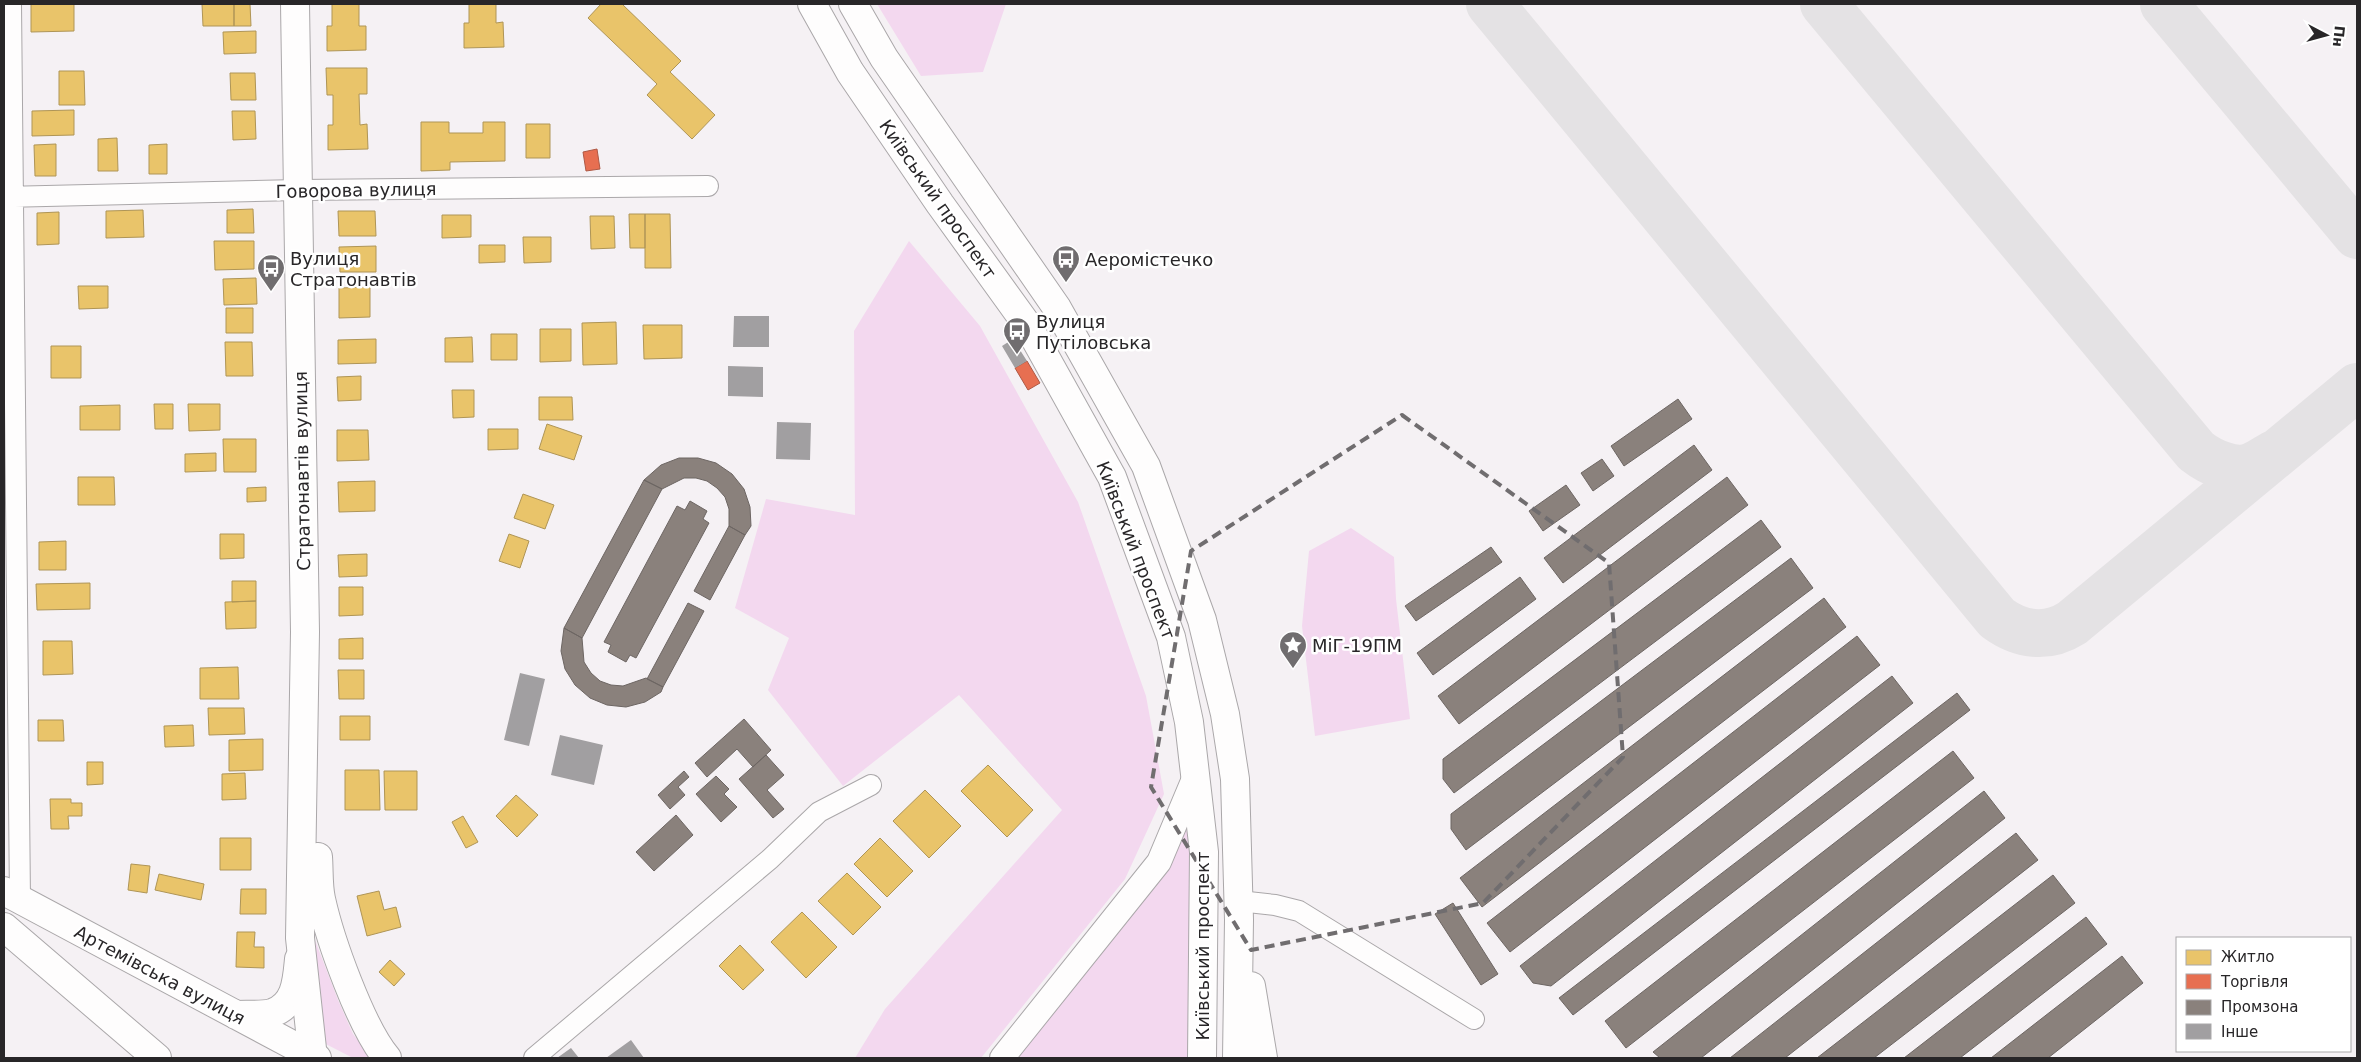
<svg xmlns="http://www.w3.org/2000/svg" width="2361" height="1062" font-family="'DejaVu Sans',sans-serif">
<style>
.green{fill:#f3d8ef}
.homes{fill:#e9c46a;stroke:#af9556}
.shops{fill:#e76f51;stroke:#ae5945}
.industry{fill:#8a817c;stroke:#6d6663}
.lines{fill:none;stroke-linecap:round;stroke-linejoin:round}
.taxiway{stroke:#e4e2e4;stroke-width:48}
.building{fill:#a19fa1}
.minor-casing{stroke:#aaa7a9;stroke-width:22}
.tertiary-casing{stroke:#aaa7a9;stroke-width:26}
.secondary-casing{stroke:#aaa7a9;stroke-width:30}
.primary-casing{stroke:#aaa7a9;stroke-width:30}
.minor{stroke:#fefdfd;stroke-width:20}
.tertiary{stroke:#fefdfd;stroke-width:24}
.secondary{stroke:#fefdfd;stroke-width:28}
.primary{stroke:#fefdfd;stroke-width:28}
.marked{fill:none;stroke:#706d6f;stroke-width:4;stroke-dasharray:10 6;stroke-linejoin:round}
.labels{text-anchor:middle;dominant-baseline:central;stroke-width:5;stroke-linejoin:round;paint-order:stroke}
.street-label{font-size:18px;fill:#282628;stroke:#fff}
.poi-label{font-size:18px;fill:#282628;stroke:#fff;text-anchor:start}
</style>
<rect width="100%" height="100%" fill="#f5f1f4"/>
<path class="green" d="M877,4h129l-23,68 -62,4z
M909,241l71,85 98,176 68,194 18,98 -39,85 -144,179h-126l30,-49 177,-199 -103,-115 -116,91 -75,-96 21,-52 -54,-30 31,-109 89,16 -1,-184z
M1351,528l43,29 2,42 14,120 -95,17 -13,-110 7,-75z
M1187,815l4,68v175h-181z
M313,935l25,65 15,34 19,24h-19l-35,-18z"/>
<path class="homes" d="M31,4h43v27l-43,1z
M202,4h32v22h-31z
M234,4h16l1,22h-17z
M332,4h27v22h7v24l-39,1v-25h5z
M469,4h27v19l7,-1 1,25 -40,1v-25h5z
M601,4h21l59,57 -11,11 45,43 -23,24 -45,-44 10,-11 -69,-66z
M256,31v22l-32,1 -1,-22z
M326,68h41v26h-8l1,31 7,-1 1,25 -40,1v-25h5v-30h-6z
M59,71h25l1,34h-26z
M230,73h25l1,27h-25z
M74,110v25l-42,1v-25z
M232,111h23l1,28 -23,1z
M421,122h28v11h34v-11h22v39l-55,1v8l-29,1z
M526,124h24v34h-24z
M117,138l1,33h-20v-32z
M56,144v32h-21l-1,-31z
M167,144v30h-18v-29z
M253,209l1,24h-27v-23z
M143,210l1,27 -38,1v-27z
M338,211h37l1,25h-37z
M59,212v32l-22,1v-32z
M629,214h16v34h-15z
M645,214h25l1,54h-26z
M442,215h29v22l-29,1z
M590,216h24l1,32 -24,1z
M523,237h28v25l-27,1z
M214,241h40v28l-39,1z
M479,245h26v17l-26,1z
M376,246v26h-36l-1,-25z
M256,278l1,26 -33,1 -1,-26z
M78,286h30v22l-29,1z
M370,287v30l-31,1v-30z
M226,308h27v25h-27z
M616,322l1,42 -34,1 -1,-42z
M643,325h39v33l-38,1z
M540,329h31v32l-31,1z
M491,334h26v26h-26z
M472,337l1,25h-28v-24z
M376,339v24l-38,1v-24z
M225,342h27l1,34h-27z
M51,346h30v32h-30z
M361,376v24l-23,1 -1,-24z
M452,390h22v27l-21,1z
M539,397h33l1,23h-34z
M154,404h19v25h-18z
M188,404h32v26l-31,1z
M120,405v25h-40v-24z
M547,424l35,12 -8,24 -35,-11z
M488,429h30v20l-30,1z
M337,430h31l1,30 -32,1z
M223,439h33v33h-32z
M216,453v18l-31,1v-18z
M78,477h36l1,28h-37z
M375,481v30l-36,1 -1,-30z
M266,487v14l-19,1v-14z
M523,494l31,11 -9,24 -31,-11z
M220,534h24v24l-24,1z
M509,534l20,7 -9,27 -21,-7z
M66,541v29h-27v-28z
M367,554v22l-28,1 -1,-22z
M232,581h24v20l-24,1z
M90,583v26l-53,1 -1,-26z
M339,587h24v28l-24,1z
M256,601v27l-30,1 -1,-27z
M363,638v21h-24v-20z
M43,641h29l1,33 -30,1z
M238,667l1,32h-39v-31z
M338,670h26v29h-25z
M208,708h36l1,26 -36,1z
M340,716h30v24h-30z
M38,720h25l1,21h-26z
M193,725l1,21 -29,1 -1,-21z
M263,739v31l-34,1v-31z
M87,762h16v22l-16,1z
M988,765l45,45 -26,27 -46,-46z
M345,770h34l1,40h-35z
M384,771h33v39h-32z
M245,773l1,26 -24,1v-26z
M925,790l36,36 -32,32 -36,-37z
M516,795l22,20 -21,22 -21,-21z
M50,799h21v4h11v13h-14l1,13h-18z
M463,816l15,26 -12,6 -14,-26z
M220,838h31v32h-31z
M880,838l33,33 -26,26 -33,-33z
M131,864l19,2 -3,27 -19,-3z
M847,873l34,34 -28,28 -35,-34z
M159,874l45,10 -3,16 -46,-10z
M241,889h25v25h-26z
M379,891l5,19 12,-3 5,20 -34,9 -10,-40z
M802,912l35,35 -31,31 -35,-36z
M237,932h18l-1,15h10v21l-28,-1z
M740,945l24,25 -21,20 -24,-24z
M390,960l15,14 -11,12 -15,-14z"/>
<path class="shops" d="M597,149l3,20 -14,2 -3,-19z
M1027,361l13,22 -12,7 -13,-22z"/>
<path class="industry" d="M1678,399l14,20 -68,47 -13,-20z
M1694,445l18,25 -149,113 -19,-25z
M679,458h19l18,5 16,11 12,15 6,18 1,19 -6,9 -16,-9v-17l-4,-12 -8,-9 -10,-7 -11,-3h-12l-22,11 -18,-9 17,-15z
M1602,459l12,17 -21,15 -12,-18z
M1727,477l21,28 -289,219 -21,-28z
M644,480l18,9 -80,149 -18,-10z
M1566,485l14,20 -37,26 -14,-20z
M690,501l17,10 -4,8 6,4 -73,135 -6,-3 -4,7 -18,-10 3,-7 -7,-3 73,-136 8,4z
M1761,520l20,27 -327,246 -11,-14v-20z
M729,526l16,9 -35,65 -16,-9z
M1491,547l11,15 -86,59 -11,-15z
M1791,558l22,30 -347,262 -15,-21v-15z
M1520,577l16,22 -103,76 -16,-22z
M1824,598l22,29 -364,280 -22,-29z
M688,603l16,8 -41,76 -16,-8z
M564,628l18,10 2,24 7,11 9,8 11,4 12,1 23,-8 17,9 -2,5 -16,10 -19,5 -19,-2 -17,-7 -15,-13 -10,-16 -4,-18z
M1857,636l23,29 -370,287 -23,-29z
M1892,676l21,27 -362,283 -18,-3 -13,-17z
M1957,693l13,17 -397,305 -14,-17z
M744,719l27,31 -18,17 -16,-18 -30,28 -12,-14z
M1953,751l21,27 -348,270 -21,-27z
M766,755l18,20 -17,15 17,19 -11,9 -34,-39z
M684,771l5,6 -11,10 7,8 -15,14 -12,-14z
M716,776l13,13 -5,5 13,13 -16,15 -25,-28z
M1984,791l21,27 -304,240h-41l-7,-6z
M676,815l17,20 -39,36 -18,-19z
M2016,833l22,27 -253,198h-55z
M2053,875l22,28 -201,155h-57z
M1453,903l45,71 -17,11 -46,-71z
M2086,917l21,27 -147,114h-56z
M2122,956l21,27 -95,75h-57z"/>
<g class="lines">
<path class="taxiway" d="M1490,4l507,614c23,17 50,21 75,5l285,-236
M1824,4l372,447c14,11 39,23 57,15 7,-3 14,-8 21,-12
M2164,4l193,231"/>
</g>
<path class="building" d="M734,316h35v31h-36z
M1013,339l14,22 -12,7 -13,-22z
M728,366l35,1v30l-35,-1z
M777,422l34,1 -1,37 -34,-1z
M520,673l25,6 -16,67 -25,-6z
M560,735l43,10 -9,40 -43,-10z
M631,1040l13,18h-38z
M571,1048l8,10h-22z"/>
<g class="lines">
<g class="minor-casing">
<path id="minor" d="M11,4l9,896
M4,197l294,-7 410,-4
M1239,901l36,4 24,6 175,108
M534,1058l236,-199 49,-47 52,-27"/>
</g>
<g class="tertiary-casing">
<path id="tertiary" d="M1002,1058l157,-196 37,-88"/>
</g>
<g class="secondary-casing">
<path id="secondary" d="M4,891l313,167
M4,927l153,131
M236,1015c11,-1 26,1 36,-2 24,-8 25,-33 27,-54"/>
</g>
<g class="primary-casing">
<path id="primary" d="M295,4l10,628 -5,306 13,120
M812,4l38,68 90,132 88,122 84,151 59,160 18,85 15,130 -2,206
M853,4l31,54 173,250 89,158 56,154 23,94 10,65 4,141 -2,138
M318,857c1,13 0,29 3,42 9,41 40,128 66,159
M1251,986l12,72"/>
</g>
<use href="#minor" class="minor"/>
<use href="#tertiary" class="tertiary"/>
<use href="#secondary" class="secondary"/>
<use href="#primary" class="primary"/>
</g>
<path class="marked" d="M1402,415l207,148 14,194 -140,146 -232,47 -100,-163 40,-236z"/>
<defs>
<g id="bus-pin" transform="scale(1.4375)"><path d="M0 17L-7.5 6A9.5 9.5 0 1 1 7.5 6Z" fill="#706d6f" stroke="#fff"/><path d="M-5-6H5V4H4V6H2V4H-2V6H-4V4H-5ZM-3.5-4V0h7V-4ZM-3.5 1.2v1.5H-2V1.2ZM2 1.2v1.5H3.5V1.2Z" fill="#fff"/></g>
<g id="sight-pin" transform="scale(1.4375)"><path d="M0 17L-7.5 6A9.5 9.5 0 1 1 7.5 6Z" fill="#706d6f" stroke="#fff"/><path d="M0-6L1.8-2.2L6-1.7L2.9 1.2L3.7 5.4L0 3.3L-3.7 5.4L-2.9 1.2L-6-1.7L-1.8-2.2Z" fill="#fff"/></g>
</defs>
<g fill-rule="evenodd">
<use href="#bus-pin" x="1066" y="259"/>
<use href="#bus-pin" x="271" y="268"/>
<use href="#bus-pin" x="1017" y="331"/>
<use href="#sight-pin" x="1293" y="645"/>
</g>
<g class="labels">
<g class="street-label">
<text transform="translate(356 190) rotate(-1)">Говорова вулиця</text>
<text transform="translate(938 199) rotate(55)">Київський проспект</text>
<text transform="translate(302 471) rotate(-91)">Стратонавтів вулиця</text>
<text transform="translate(1136 550) rotate(69)">Київський проспект</text>
<text transform="translate(1202 946) rotate(-90)">Київський проспект</text>
<text transform="translate(160 975) rotate(28)">Артемівська вулиця</text>
</g>
<g class="poi-label">
<text x="290" y="258">Вулиця<tspan x="290" dy="21">Стратонавтів</tspan></text>
<text x="1085" y="259">Аеромістечко</text>
<text x="1036" y="321">Вулиця<tspan x="1036" dy="21">Путіловська</tspan></text>
<text x="1312" y="645">МіГ-19ПМ</text>
</g>
</g>
<rect width="2361" height="1062" fill="none" stroke="#282628" stroke-width="10"/>
<rect x="2176" y="937" width="175" height="115" fill="#ffffff" stroke="#a9a8a9"/>
<rect x="2186" y="950" width="25" height="15" fill="#e9c46a" stroke="#a9a8a9"/>
<text x="2221" y="962" font-size="15" fill="#282628">Житло</text>
<rect x="2186" y="974" width="25" height="15" fill="#e76f51" stroke="#a9a8a9"/>
<text x="2221" y="987" font-size="15" fill="#282628">Торгівля</text>
<rect x="2186" y="1000" width="25" height="15" fill="#8a817c" stroke="#a9a8a9"/>
<text x="2221" y="1012" font-size="15" fill="#282628">Промзона</text>
<rect x="2186" y="1024" width="25" height="15" fill="#a19fa1" stroke="#a9a8a9"/>
<text x="2221" y="1037" font-size="15" fill="#282628">Інше</text>
<g transform="translate(2326 35) rotate(96)" stroke="#ffffff" stroke-width="4" paint-order="stroke">
<path d="M0-4L9 19L0 12L-9 19Z" fill="#282628"/>
<text y="-8" font-size="14" font-weight="bold" text-anchor="middle" fill="#282628">Пн</text>
</g>
</svg>
